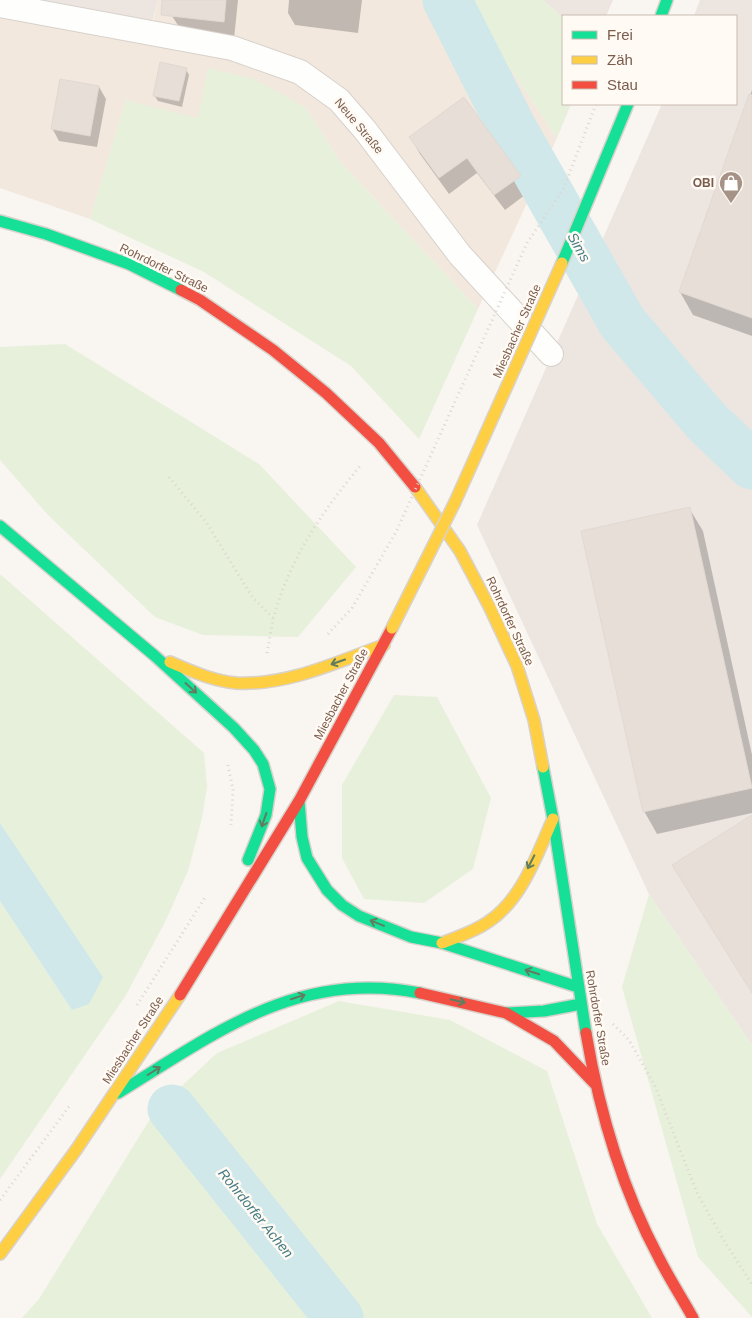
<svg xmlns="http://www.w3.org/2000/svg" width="752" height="1318" font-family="Helvetica,sans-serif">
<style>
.residential{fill:#f2e8de}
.industrial{fill:#ede5e0}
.green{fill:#e7f0db}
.water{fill:#d0e8ea}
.shadow{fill:#0003}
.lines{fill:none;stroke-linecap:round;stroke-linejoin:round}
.river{stroke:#d0e8ea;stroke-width:49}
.building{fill:#e6ded7;stroke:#e2d8d2}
.street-casing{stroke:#d7d1cb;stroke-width:26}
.fast-casing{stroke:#d9d2cb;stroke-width:14}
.slow-casing{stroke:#d9d2cb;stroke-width:14}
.jam-casing{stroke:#d9d2cb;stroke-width:14}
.path{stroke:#dcd5d0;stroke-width:3;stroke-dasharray:1 4;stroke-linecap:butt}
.street{stroke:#fefefd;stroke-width:24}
.fast{stroke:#16e098;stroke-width:11}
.slow{stroke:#ffcf43;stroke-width:11}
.jam{stroke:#f24e42;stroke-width:11}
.slow-bridge-casing{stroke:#d9d2cb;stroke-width:14;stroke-linecap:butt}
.path-bridge{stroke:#dcd5d0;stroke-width:3;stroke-dasharray:1 4;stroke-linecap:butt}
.slow-bridge{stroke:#ffcf43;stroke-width:11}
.oneway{stroke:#617d60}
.labels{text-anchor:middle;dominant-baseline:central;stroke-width:5;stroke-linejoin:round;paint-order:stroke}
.street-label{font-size:12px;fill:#7a5c4d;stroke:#fffaf3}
.poi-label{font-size:12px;font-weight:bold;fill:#7a5c4d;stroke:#fffaf3;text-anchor:end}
.water-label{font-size:14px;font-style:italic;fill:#437c86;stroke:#fffaf3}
</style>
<rect width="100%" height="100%" fill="#f9f5f0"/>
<path class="residential" d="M0,0l153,23 5,-23h306l93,138 -79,171 -137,-146 -36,-56 -106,12 -73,-18 -36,118 -90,-31z"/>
<path class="industrial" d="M23,0h135l-6,23z
M543,0h70l-7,16h-43v2z
M700,0h52v1045l-103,-151 -172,-369 185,-421h74v-88h-42z"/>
<path class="green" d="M464,0h79l20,18v86h8l-14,34z
M208,68l46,11 51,28 36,56 137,146 -59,130 -68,-73 -147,-94 -114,-53 36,-119 72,18z
M65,344l194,120 97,103 -58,70 -95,-2 -48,-18 -107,-102 -48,-55v-113z
M0,574l204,179 3,34 -5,31 -14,53 -23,51 -39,73 -126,184v-278l72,109 31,-33 -103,-154z
M394,695l43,2 54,101 -18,71 -49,34 -60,-4 -22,-41v-73z
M649,894l103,151v272l-54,-60 -76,-270z
M339,1001l111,19 97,51 50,153 55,94h-630l17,-19 116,-188 62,-58z"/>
<path class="water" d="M0,823l103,154 -14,27 -17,6 -72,-109z"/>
<path class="shadow" d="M174,0h64l-4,39 -51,-6 -11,-17z
M289,0h73l-4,33 -63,-8 -7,-12z
M186,69l3,6 -7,32 -24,-6 -4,-6z
M99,87l7,12 -9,48 -38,-6 -7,-13z
M752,90v246l-59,-21 -13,-23z
M411,138l109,38 9,16 -24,18 -28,-37 -28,21 -29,-40z
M689,508l14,23 49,224v58l-95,21 -13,-23z"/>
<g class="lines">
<path class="river" d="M447,0l65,128 110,194 84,99 46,44
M172,1109l167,209"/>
</g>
<path class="building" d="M162,0h64l-2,22 -63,-7z
M160,62l27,6 -8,33 -26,-5z
M60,79l39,7 -9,50 -39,-7z
M749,94l3,1v223l-73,-26z
M464,97l57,79 -27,19 -27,-37 -28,20 -30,-41z
M690,507l62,281 -109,24 -62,-281z
M752,815v178l-80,-128z"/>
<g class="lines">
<g class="street-casing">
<path id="street" d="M0,5l232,43 68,24 39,28 26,30 95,125 91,99"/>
</g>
<g class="fast-casing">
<path id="fast" d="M661,16l6,-16
M0,221l46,13 83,30 52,26
M562,263l66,-159
M0,526l155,130 79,72 20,22 9,14 7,25 -4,26 -18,45
M543,767l10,52 33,214
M299,801l3,36 5,21 20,32 15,15 17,11 52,21 31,6 136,44
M506,1013l38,-2 37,-7
M118,1093c98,-60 180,-124 302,-100"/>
</g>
<g class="slow-casing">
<path id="slow" d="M415,487l45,64 30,57 27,58 17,54 9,47
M170,662c21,9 43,19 66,21 51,3 101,-21 148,-38
M442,943c15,-6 32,-11 46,-21 34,-22 49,-68 65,-103
M0,1254l76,-104 104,-155"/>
</g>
<g class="jam-casing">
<path id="jam" d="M181,290l19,10 73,50 53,43 53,50 36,44
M420,993l86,20 48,28 41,43
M180,995l119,-194 93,-173
M586,1033c13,77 36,156 73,225 10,20 23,40 34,60"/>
</g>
<path class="path" d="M169,477l37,45 47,76 20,20
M328,634l24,-26
M267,653c2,-11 4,-22 6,-33 15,-59 50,-110 88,-155
M228,765l5,25 -2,35
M137,1005l69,-109
M613,1024l16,16 26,46 42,107 29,51 26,40
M0,1200l71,-96"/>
<use href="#street" class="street"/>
<use href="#fast" class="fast"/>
<use href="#slow" class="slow"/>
<use href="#jam" class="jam"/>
<g class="slow-bridge-casing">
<path id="slow-bridge" d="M392,628l63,-126 107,-239"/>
</g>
<path class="path-bridge" d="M352,608l44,-76 131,-289 36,-53 33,-86"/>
<use href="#slow-bridge" class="slow-bridge"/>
</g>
<defs><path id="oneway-shaft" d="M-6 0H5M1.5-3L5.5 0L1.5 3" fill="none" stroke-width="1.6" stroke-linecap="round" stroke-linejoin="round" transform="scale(1.25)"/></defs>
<g class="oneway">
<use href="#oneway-shaft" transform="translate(338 662) rotate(161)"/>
<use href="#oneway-shaft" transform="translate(191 688) rotate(42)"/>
<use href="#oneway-shaft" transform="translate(264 820) rotate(109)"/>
<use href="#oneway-shaft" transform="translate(531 862) rotate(117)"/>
<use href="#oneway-shaft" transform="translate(377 923) rotate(-158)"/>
<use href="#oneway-shaft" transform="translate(532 972) rotate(-162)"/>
<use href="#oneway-shaft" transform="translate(298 997) rotate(-18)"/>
<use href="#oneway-shaft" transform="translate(458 1001) rotate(14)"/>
<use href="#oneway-shaft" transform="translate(154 1071) rotate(-32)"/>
</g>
<defs>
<g id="shop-pin" transform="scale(1.25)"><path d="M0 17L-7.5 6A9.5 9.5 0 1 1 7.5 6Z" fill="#a69286" stroke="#fffaf3"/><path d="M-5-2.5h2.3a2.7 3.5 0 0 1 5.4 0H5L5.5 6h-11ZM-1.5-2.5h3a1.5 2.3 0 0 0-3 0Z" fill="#fff"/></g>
</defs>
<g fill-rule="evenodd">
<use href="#shop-pin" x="731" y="183"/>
</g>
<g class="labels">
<g class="street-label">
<text transform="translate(359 126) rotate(50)">Neue Straße</text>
<text transform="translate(164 268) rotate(26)">Rohrdorfer Straße</text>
<text transform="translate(517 331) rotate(-66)">Miesbacher Straße</text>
<text transform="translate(510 621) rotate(65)">Rohrdorfer Straße</text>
<text transform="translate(341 694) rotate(-62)">Miesbacher Straße</text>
<text transform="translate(598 1018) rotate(80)">Rohrdorfer Straße</text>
<text transform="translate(133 1040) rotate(-57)">Miesbacher Straße</text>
</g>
<g class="poi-label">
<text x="714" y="183">OBI</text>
</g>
<g class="water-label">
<text transform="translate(579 247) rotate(60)">Sims</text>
<text transform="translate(256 1213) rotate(51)">Rohrdorfer Achen</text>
</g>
</g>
<rect x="562" y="15" width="175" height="90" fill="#fffaf3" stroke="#cabbb1"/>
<rect x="572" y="31" width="25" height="8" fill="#16e098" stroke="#cabbb1"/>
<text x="607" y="40" font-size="15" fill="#7a5c4d">Frei</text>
<rect x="572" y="56" width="25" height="8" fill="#ffcf43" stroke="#cabbb1"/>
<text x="607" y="65" font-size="15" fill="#7a5c4d">Zäh</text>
<rect x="572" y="81" width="25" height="8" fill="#f24e42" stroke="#cabbb1"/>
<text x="607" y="90" font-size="15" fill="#7a5c4d">Stau</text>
</svg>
